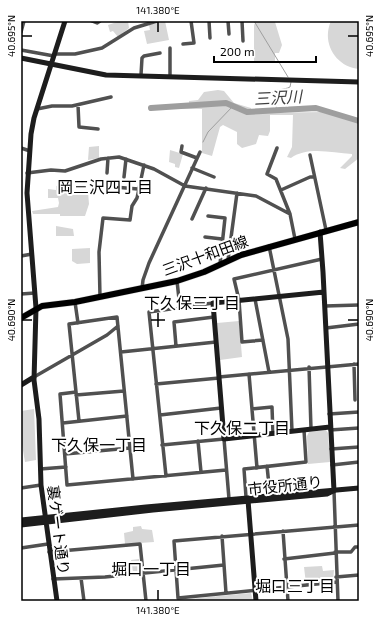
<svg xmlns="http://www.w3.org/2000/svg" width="380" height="622" font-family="'Exo 2','Noto Sans JP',sans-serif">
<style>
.green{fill:#d7d7d7}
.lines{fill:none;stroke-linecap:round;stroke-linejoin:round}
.stream{stroke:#9e9e9e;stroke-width:1}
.river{stroke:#9e9e9e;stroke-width:6}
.primary-casing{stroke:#dbdbdb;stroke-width:7}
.street{stroke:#505050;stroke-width:3.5}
.secondary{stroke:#1d1d1d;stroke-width:5}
.primary{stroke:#000;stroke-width:6}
.ticks{fill:none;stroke:#000;stroke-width:1.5}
.labels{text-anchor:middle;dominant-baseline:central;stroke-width:4;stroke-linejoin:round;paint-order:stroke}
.street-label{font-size:15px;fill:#000;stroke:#fff}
.water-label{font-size:16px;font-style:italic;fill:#3f3f3f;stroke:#fff}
.neighbourhood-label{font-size:16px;fill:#000;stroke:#fff}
.neatline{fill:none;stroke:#000;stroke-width:1.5}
.ticks-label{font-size:10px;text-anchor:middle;fill:#000}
</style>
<rect width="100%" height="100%" fill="#fff"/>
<path class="green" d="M120,21h8l1,7 -11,9 -5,-6 -3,1 -2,-7z
M165,21l4,19 -22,4 -3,-13 6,-1 -1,-5z
M256,21l19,1 7,23 -3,8h-4v8h-21v-36z
M331,21h28v48c-23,-2 -38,-26 -28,-48z
M218,90l6,1 10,12 17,5 1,5 72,-1 35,11v35l-14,11 -5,-1 12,-12v-2c-20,-1 -44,-8 -61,4l-4,-1 5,-10 1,-32h-23v16l-2,5 -9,-1 -3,9 -14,4 -5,-4v-12l-14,-7 -3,2 -8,29 -10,-3v-44h-23v-3h10v-5l9,-1 6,-8z
M99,146v12l-11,2 1,-13z
M170,150l13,4 -4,14 -4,-1v-3l-6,-2z
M67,185l1,8 20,-1 1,12 -4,12h-25v-2h-27l-1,-3 26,-4 1,-4 -1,-5h-10v-9l8,1v-4z
M56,226l17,3 1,7h-18z
M90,248v15l-13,1 -5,-3v-12z
M239,321l3,36 -22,3 -3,-37z
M34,409l2,51 -11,2 -4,-23v-28z
M326,430l2,3 2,29 -22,2 -1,-28 2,-4z
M141,526l1,3 10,1 2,12 -29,2 -1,-11 9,-2v-4z
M139,559l1,12 -7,1 -2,-12z
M322,566l1,5 11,-1 -1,11 -27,3 -2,-17z
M251,593l2,8h-86z"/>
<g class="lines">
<path class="stream" d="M254,21l34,56
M277,111l-5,-18c5,-4 12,-3 18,-6l1,-5
M203,142l5,-10 26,-27"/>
<path class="river" d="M151,108l75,-5 21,9 69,-4 43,13"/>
<g class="primary-casing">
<path id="primary" d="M21,318l21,-12 33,-4 102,-21 27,-9 37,-17 118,-33"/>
</g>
<path class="street" d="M92,21l5,2 3,-2
M209,21l1,17
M228,21l1,13
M242,21l1,20
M21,32l3,-11
M183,44l11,-1 -3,-22
M170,48v28
M21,50l33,6
M55,54h20l27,-6 32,-20 23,-7
M141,75l1,-17 2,-2 16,-3
M78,105l1,22 19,2
M37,109l15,-3h20l39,-9
M182,146l-1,6 16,6
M21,148l9,3
M277,148l-10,26 9,5 14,35
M310,155l16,75
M192,168l22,9
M27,173l24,-3 14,1 36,-12 18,-2 35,12 31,17 71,10 34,18 5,25
M107,173l1,-15
M124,177l2,-18
M114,187l24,2
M281,190l29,-13h4
M208,216l17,2 -5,46
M192,219l14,-31
M205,237l17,2
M269,246l19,93 4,92
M21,256l11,-2
M228,260l9,-67
M177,281l3,27
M142,289l1,-9 6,-17 51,-111
M21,294l14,-1
M100,297l-1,-45 4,-34 27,2 2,-14 5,-8 7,-33
M255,299l14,73
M75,302l3,21
M325,306l34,-1
M326,328l33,-4
M263,340l-21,2 -3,-42 -5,-21 88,-20
M176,346l-2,-24 40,-5
M121,352l95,-10
M354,364l1,36
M309,367l2,62
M249,374l8,94
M34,377l73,-42 11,-9
M219,377l140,-13
M156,384l63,-6
M76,392l-16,2 7,91 159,-15
M76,395l48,-4
M252,409l20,-2 1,27
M329,414l30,-2
M160,415l61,-7
M79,421l-10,-97 48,-7 16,162
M63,423l64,-7
M330,430l29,-2
M198,441l3,31
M162,445l62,-6 5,60
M331,449l28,-2
M65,454l65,-6
M332,465l27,-3
M267,466l3,29
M40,469l26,-2
M166,476l-17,-164 64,-9
M21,488l20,-3
M334,491l4,110
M246,497l-2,-28 62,-7 -2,-32
M283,531l5,70
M222,536l4,57
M21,548l27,-4
M49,552l91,-8 6,57
M335,552h16l4,-5h4
M284,559l51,-6
M336,577l23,-2
M81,578l3,23
M53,579l52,-2 119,-12
M337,582l-159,16 -4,-57 185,-16"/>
<path class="secondary" d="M21,58l85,17 253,7
M320,232l3,40 11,219
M324,292l-111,11 11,136 106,-12
M21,385l13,-8
M248,500l8,101
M21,520l125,-13 213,-19
M21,525l132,-15 174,-16 6,-3
M57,601l-16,-116 -2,-66 -5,-39 2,-72 -9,-115 4,-59 3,-16 31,-97"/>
<use href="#primary" class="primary"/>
</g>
<path class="ticks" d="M158,22v10M22,36h10M348,36h10M158,313v14M22,320h10M151,320h14M348,320h10M158,590v10"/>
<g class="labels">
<g class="street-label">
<text transform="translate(205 255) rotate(-20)">三沢十和田線</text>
<text transform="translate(285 485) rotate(-6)">市役所通り</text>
<text transform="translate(59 530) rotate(83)">裏ゲート通り</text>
</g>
<g class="water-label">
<text transform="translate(278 97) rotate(-3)">三沢川</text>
</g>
<g class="neighbourhood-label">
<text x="105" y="186">岡三沢四丁目</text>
<text x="192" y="302">下久保三丁目</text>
<text x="242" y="427">下久保二丁目</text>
<text x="99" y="444">下久保一丁目</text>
<text x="151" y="568">堀口一丁目</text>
<text x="295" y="585">堀口三丁目</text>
</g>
</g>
<rect width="380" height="622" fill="none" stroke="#ffffff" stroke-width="44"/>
<path d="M214 56v6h102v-6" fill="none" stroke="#000000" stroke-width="2"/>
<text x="220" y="56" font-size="12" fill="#000000" stroke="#ffffff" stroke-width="3" paint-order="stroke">200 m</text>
<rect x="22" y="22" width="336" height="578" class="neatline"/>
<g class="ticks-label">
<text x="158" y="14">141.380°E</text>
<text transform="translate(11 36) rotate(-90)" y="4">40.695°N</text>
<text transform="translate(369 36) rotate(-90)" y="4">40.695°N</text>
<text transform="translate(11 320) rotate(-90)" y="4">40.690°N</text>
<text transform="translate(369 320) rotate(-90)" y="4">40.690°N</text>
<text x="158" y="614">141.380°E</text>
</g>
</svg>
